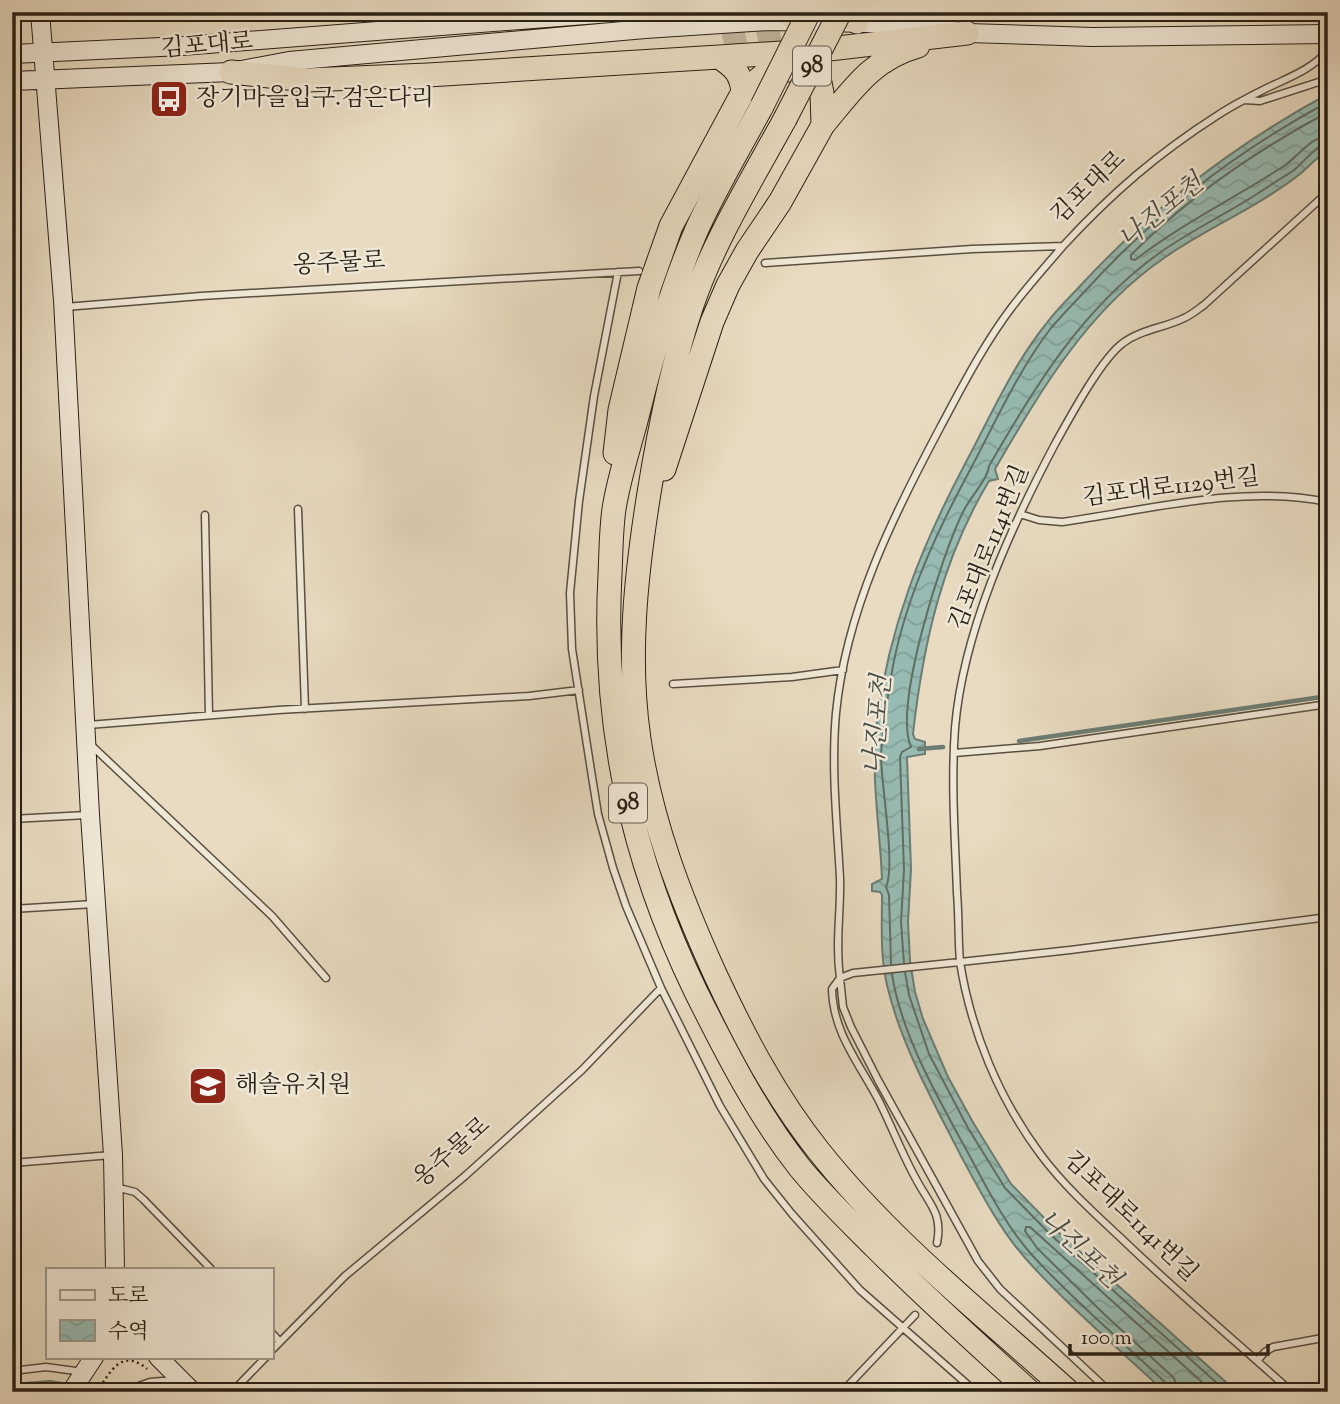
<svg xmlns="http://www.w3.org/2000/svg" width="1340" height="1404" font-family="'Sorts Mill Goudy','Noto Serif KR',serif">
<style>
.water{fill:url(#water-waves);stroke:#6b7d74;stroke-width:2}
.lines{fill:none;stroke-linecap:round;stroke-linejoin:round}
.shore{stroke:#606e64;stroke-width:2}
.stream{stroke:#6b7d74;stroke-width:4.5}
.highway-tunnel{stroke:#c2b69f;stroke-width:23;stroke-dasharray:23 11;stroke-linecap:butt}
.lane-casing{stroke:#594f41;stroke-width:9}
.secondary-casing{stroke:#292016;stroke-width:20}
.highway-casing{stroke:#292016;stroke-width:25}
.path{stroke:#292016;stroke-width:2.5;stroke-dasharray:2 3.5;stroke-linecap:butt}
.lane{stroke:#f0e8d7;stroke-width:6}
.secondary{stroke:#f0e8d7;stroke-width:18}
.highway{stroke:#e8dbc1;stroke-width:23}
.highway-bridge-casing{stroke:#292016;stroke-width:25;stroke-linecap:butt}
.highway-bridge{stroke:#e8dbc1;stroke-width:23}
.labels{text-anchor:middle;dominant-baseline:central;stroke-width:5;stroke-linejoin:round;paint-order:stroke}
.shield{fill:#f0e8d7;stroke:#655c50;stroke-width:2}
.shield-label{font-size:23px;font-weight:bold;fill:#292016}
.street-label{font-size:24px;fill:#292016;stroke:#f0e8d7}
.poi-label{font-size:24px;fill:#292016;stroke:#f0e8d7;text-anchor:start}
.water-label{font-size:26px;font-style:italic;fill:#4a4e45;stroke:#f0e8d7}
</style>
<defs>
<pattern id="water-waves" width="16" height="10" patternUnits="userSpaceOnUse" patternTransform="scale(1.75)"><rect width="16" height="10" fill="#97bbb2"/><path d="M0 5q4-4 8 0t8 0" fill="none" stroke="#82a098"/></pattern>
</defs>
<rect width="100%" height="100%" fill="#e8dbc1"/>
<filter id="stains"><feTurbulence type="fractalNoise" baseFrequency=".00286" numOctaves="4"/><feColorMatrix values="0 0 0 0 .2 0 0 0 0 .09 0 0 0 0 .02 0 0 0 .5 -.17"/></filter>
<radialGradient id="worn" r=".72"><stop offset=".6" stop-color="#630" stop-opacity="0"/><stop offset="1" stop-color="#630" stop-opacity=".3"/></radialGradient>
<path class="water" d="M1328,94v55c-10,8 -19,17 -28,25 -42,33 -93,54 -136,84 -77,53 -123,132 -169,211l3,10 -9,2c-47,78 -66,163 -76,253l2,5 10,3v12l-18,3 4,112 -3,53 2,39 5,31 8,27 25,58 26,47 37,60 46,47 180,161h-72c-46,-43 -96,-85 -139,-133 -26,-29 -46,-68 -65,-103 -28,-55 -60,-111 -74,-171 -7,-29 -5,-61 -5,-90l-2,-3 -8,-1v-7l10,-5c-2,-52 -12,-106 -5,-158 12,-95 45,-176 89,-259 25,-47 47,-97 80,-138 10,-14 24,-27 35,-39 73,-79 153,-140 247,-191z
M50,1381l70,11h-108v-8z"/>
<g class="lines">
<path class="shore" d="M1328,112c-71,38 -141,86 -197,143v4l4,1c46,-36 100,-62 149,-94 14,-9 26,-29 44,-30
M904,963l-3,-41 3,-52 -4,-113 2,-5 9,-5c-18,-41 31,-193 52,-235 7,-15 24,-31 26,-46 46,-80 93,-157 169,-212 33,-24 71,-41 105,-64 10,-7 21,-13 31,-20 10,-8 21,-24 34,-26
M891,964l-2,-69 -3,-8c10,-21 -5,-102 -5,-131 1,-26 6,-53 10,-79 12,-73 44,-142 79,-207 25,-47 48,-99 81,-142 11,-13 24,-26 36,-39 69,-76 150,-138 241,-187
M905,972l4,23 20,59 39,74 37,60 47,48 175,156
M892,974c9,60 46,124 75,177 19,35 38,74 65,104 42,46 90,86 135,129l3,8
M1178,1392l-4,-14 -69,-63 -68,-67 -12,-17 1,-4h4l183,165"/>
<path class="stream" d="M1019,741l309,-45
M919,749l24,-2"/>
<path class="highway-tunnel" d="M724,44l92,-22"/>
<g class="lane-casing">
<path id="lane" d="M1244,100l16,1 68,-22
M765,263l207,-14 91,-3c49,-53 94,-92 155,-131 15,-10 31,-18 47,-26 22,-11 47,-19 63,-39
M618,272l-24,124 -15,105 -9,92 2,56 20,128 6,37 15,54 13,38 35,82 59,118 44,73 28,35 68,76 116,102
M65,307l136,-11 438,-25
M298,509l7,200
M1020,514l19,6 23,2c87,-12 178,-38 266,-20
M205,515l4,200
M673,684l119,-7 51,-7
M88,725l190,-15 251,-14 50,-6
M91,745l181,171 54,62
M954,753l86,-7 288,-42
M12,819l75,-4
M12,909l82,-5
M12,1163l100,-8
M115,1187l20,5 9,8 67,69
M937,1243c6,-30 -8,-39 -21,-64 -14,-25 -24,-52 -37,-78 -20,-38 -46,-68 -47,-112l8,-11c-5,-36 1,-65 0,-100 -3,-56 -9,-109 -4,-165 10,-103 57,-197 105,-287 22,-41 43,-82 71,-119 16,-21 34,-41 51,-61
M271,1332l9,10
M271,1351l74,-75 120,-100 117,-106 79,-82
M1257,1361l8,-9 8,-5 55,-10
M12,1371l34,-4 37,5
M133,1392v-4l17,-6 25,-2
M232,1392l34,-35
M842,1392l73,-77
M1110,1392l-110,-103 -22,-28 -100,-181 -27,-53 -8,-20 -3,-29 13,-5 107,-11c-2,-23 -1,-46 -3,-69 -2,-55 -6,-109 -2,-165 8,-96 55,-199 100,-284 14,-25 46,-85 68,-101 17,-13 40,-15 59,-24 8,-3 15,-9 22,-14l124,-113
M1292,1392c-57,-51 -115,-100 -170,-153 -28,-26 -57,-52 -81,-84 -42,-56 -70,-124 -81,-193l110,-12 258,-33"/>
</g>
<g class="secondary-casing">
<path id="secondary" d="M40,12l23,288 27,515 23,340 2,114
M12,54l170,-8 442,-34
M12,81l219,-9 58,-11 356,-32 124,-8 101,2 49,3 48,7 126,4 235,-3
M158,1357l35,35
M71,1392l23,-35"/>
</g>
<g class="highway-casing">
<path id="highway" d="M845,12l12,10
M719,57l93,-6 155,-18
M231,72l76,8 121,-5 291,-18c15,10 22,16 24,35
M762,106c-22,41 -46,81 -65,123 -25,58 -43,119 -58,180 -8,33 -20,67 -25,100 -3,21 -3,44 -4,65 -8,149 21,284 86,418 30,60 62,123 104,176 23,28 50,54 75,79 50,50 103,98 155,145
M785,119c-33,60 -73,125 -94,189 -20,60 -32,123 -42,185 -13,81 -22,164 -10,246 12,83 42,160 76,235 29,62 60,122 103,176 72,91 165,164 251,242
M823,125c30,-36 49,-66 95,-79
M615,453l5,-43 29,-122 22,-62 72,-134 22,-18 15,-4h14l8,3 16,16
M664,469l48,-147 16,-37 19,-34 33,-49 43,-77 -1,-32 -8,-41 -17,-31 -10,-9"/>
</g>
<path class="path" d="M97,1392c13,-20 25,-45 50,-23"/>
<use href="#lane" class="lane"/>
<use href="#secondary" class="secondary"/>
<use href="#highway" class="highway"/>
<g class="highway-bridge-casing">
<path id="highway-bridge" d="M762,106l47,-94
M785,119l55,-107"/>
</g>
<use href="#highway-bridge" class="highway-bridge"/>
</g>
<defs>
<g id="bus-square" transform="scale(2.0125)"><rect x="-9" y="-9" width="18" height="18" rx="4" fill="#8f2418" stroke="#f0e8d7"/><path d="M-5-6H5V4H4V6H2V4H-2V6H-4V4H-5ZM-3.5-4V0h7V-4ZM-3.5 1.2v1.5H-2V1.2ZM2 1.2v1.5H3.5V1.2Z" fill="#fff"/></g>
<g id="school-square" transform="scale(2.0125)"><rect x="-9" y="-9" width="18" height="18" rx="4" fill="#8f2418" stroke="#f0e8d7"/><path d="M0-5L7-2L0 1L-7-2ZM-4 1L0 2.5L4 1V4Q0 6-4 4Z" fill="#fff"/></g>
</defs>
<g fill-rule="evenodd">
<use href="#bus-square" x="169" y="99"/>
<use href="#school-square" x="208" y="1086"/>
</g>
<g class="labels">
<g class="shield">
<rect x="793" y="46.5" width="38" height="39" rx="5"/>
<rect x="609" y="783.5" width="38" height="39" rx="5"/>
</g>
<g class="shield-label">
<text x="812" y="66">98</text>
<text x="628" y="803">98</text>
</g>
<g class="street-label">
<text transform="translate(207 46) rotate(-5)">김포대로</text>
<text transform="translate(1089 188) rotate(-44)">김포대로</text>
<text transform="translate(339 264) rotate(-3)">옹주물로</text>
<text transform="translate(1171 488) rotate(-7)">김포대로1129번길</text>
<text transform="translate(990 548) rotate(-68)">김포대로1141번길</text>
<text transform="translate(452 1153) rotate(-41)">옹주물로</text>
<text transform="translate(1130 1217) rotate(44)">김포대로1141번길</text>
</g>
<g class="poi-label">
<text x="196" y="99">장기마을입구.검은다리</text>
<text x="235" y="1086">해솔유치원</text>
</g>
<g class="water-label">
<text transform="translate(1162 212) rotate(-39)">나진포천</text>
<text transform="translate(879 725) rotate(-85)">나진포천</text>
<text transform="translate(1079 1250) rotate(43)">나진포천</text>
</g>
</g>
<rect width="1340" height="1404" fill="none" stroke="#e8dbc1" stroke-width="42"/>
<rect x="14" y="14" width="1312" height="1376" fill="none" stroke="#292016" stroke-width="3.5"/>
<rect x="21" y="21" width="1298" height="1362" fill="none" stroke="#292016" stroke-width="2"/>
<rect x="46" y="1268" width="228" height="91" fill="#f0e8d7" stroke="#a0988a" stroke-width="2"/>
<rect x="60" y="1290" width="35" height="10" fill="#f0e8d7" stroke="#a0988a" stroke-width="2"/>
<text x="108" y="1302" font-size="21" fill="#292016">도로</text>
<rect x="60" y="1320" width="35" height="21" fill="url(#water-waves)" stroke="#a0988a" stroke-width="2"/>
<text x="108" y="1338" font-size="21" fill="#292016">수역</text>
<path d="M1070 1344v10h198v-10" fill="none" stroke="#292016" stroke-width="3.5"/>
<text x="1081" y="1344" font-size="21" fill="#292016" stroke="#f0e8d7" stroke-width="5" paint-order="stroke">100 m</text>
<rect width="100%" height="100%" filter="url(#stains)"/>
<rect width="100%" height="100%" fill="url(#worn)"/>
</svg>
